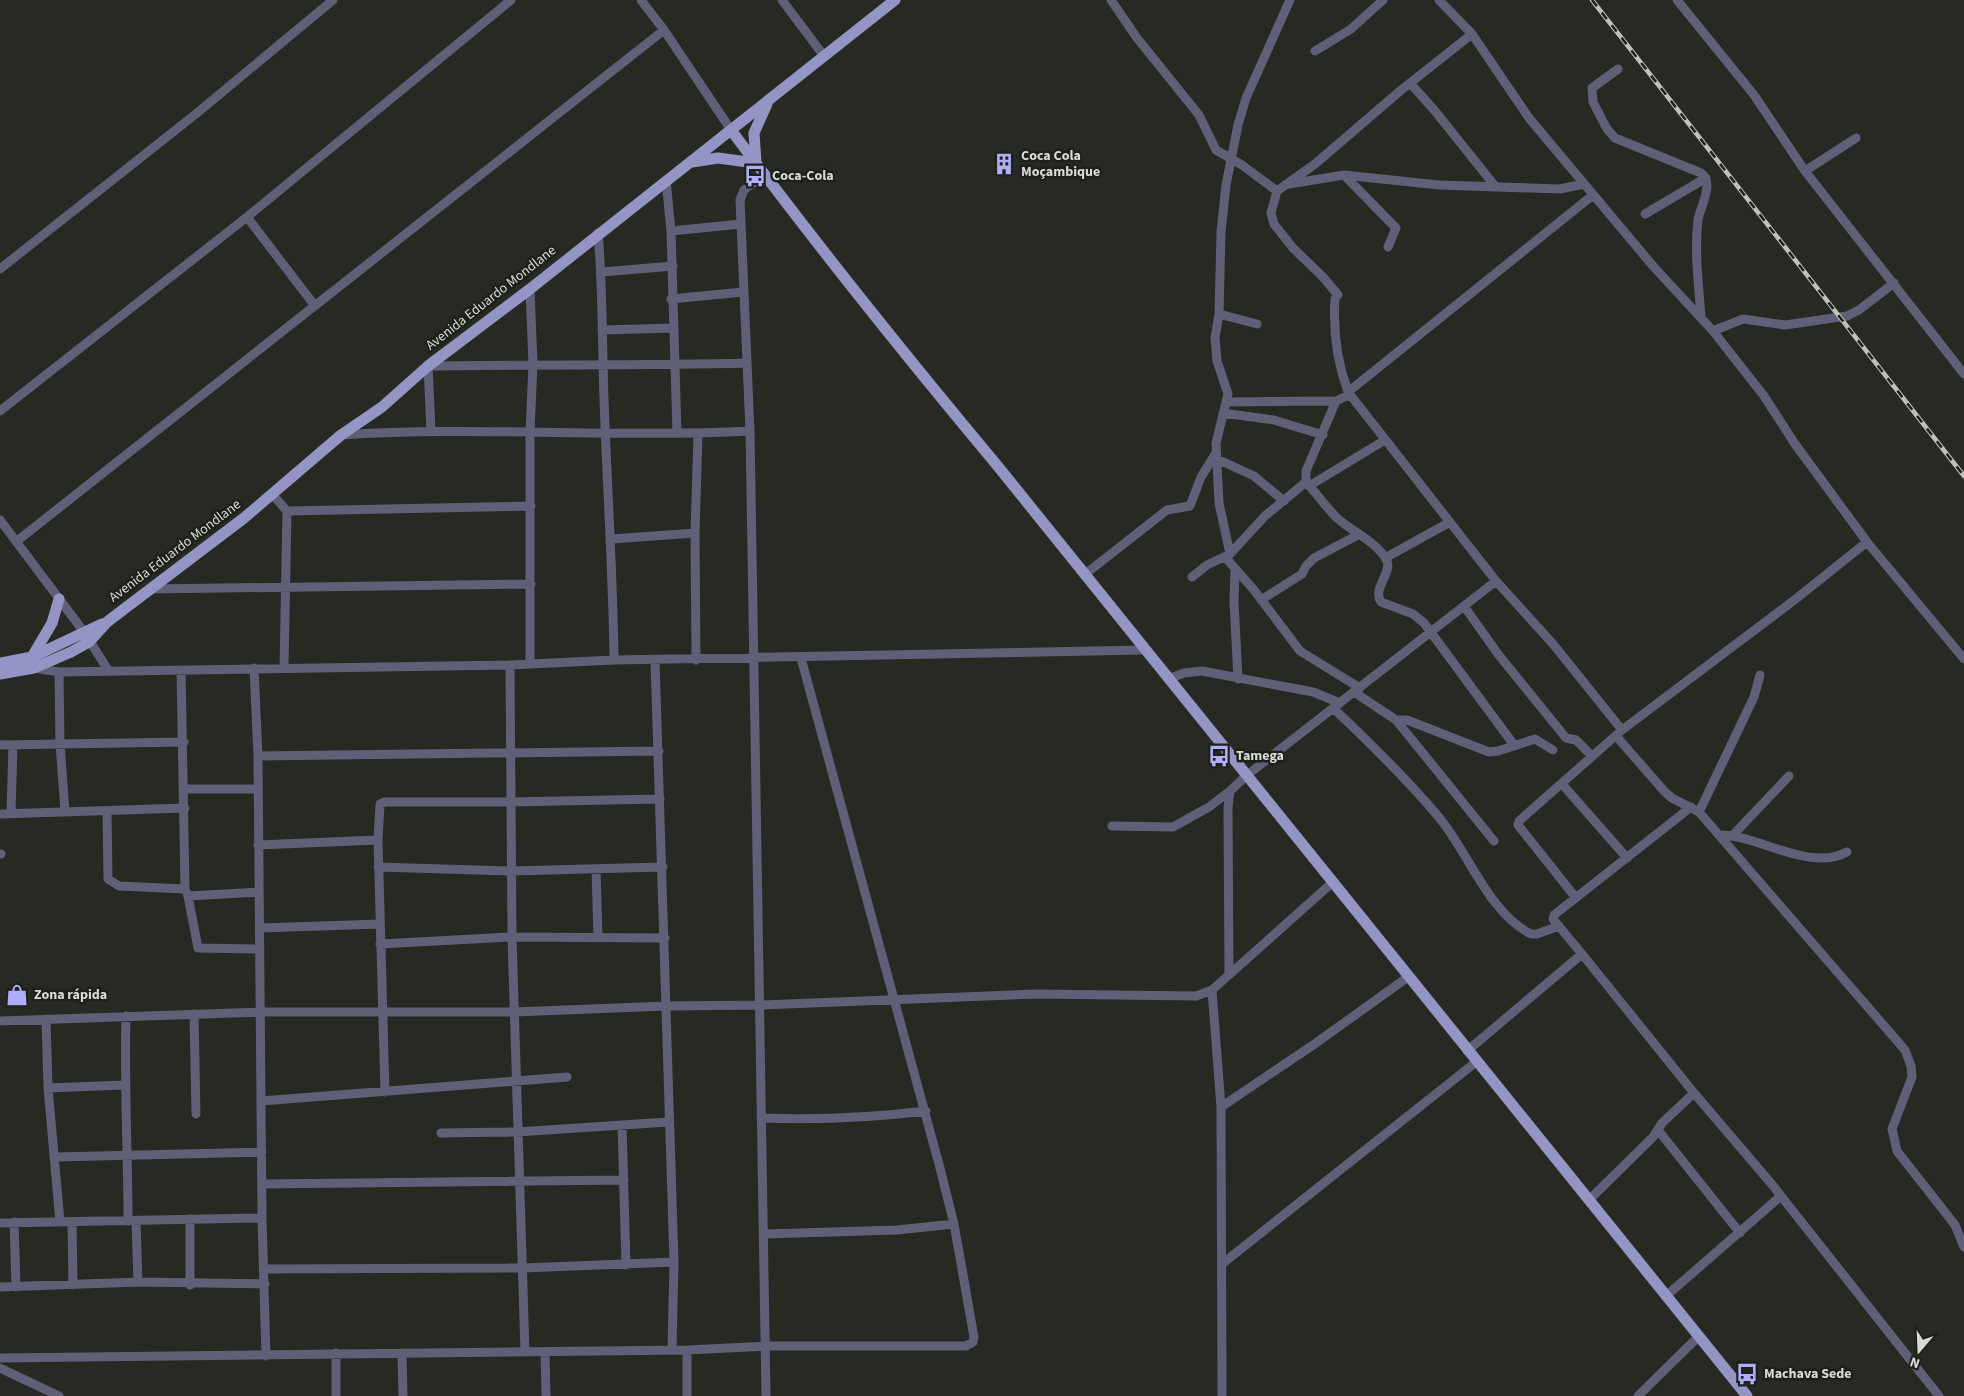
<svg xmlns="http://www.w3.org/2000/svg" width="1964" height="1396" font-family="'Source Sans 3',sans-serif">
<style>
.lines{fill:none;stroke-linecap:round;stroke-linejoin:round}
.minor{stroke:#5f5f77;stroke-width:9}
.major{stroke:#9595c5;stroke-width:11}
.rail-casing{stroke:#c0c1bd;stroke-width:4.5}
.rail{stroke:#1e201a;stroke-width:2.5;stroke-dasharray:8;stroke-linecap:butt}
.labels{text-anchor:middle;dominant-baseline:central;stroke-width:5;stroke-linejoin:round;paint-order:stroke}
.poi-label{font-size:14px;font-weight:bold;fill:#d9dad6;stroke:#1e201a;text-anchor:start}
.street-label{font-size:14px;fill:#d9dad6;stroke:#1e201a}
</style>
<rect width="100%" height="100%" fill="#282923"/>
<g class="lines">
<path class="minor" d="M641,0l23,30 67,100
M782,0l42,56
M1111,0l26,38 62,77 17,35 26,15 35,26
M1439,0l33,34 57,84 124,148 60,65 51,65 31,48 72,98 97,117
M1677,0l77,95 51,76 159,203
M1315,51l36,-22 32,-29
M1618,69l-26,19 1,14 14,27 8,9 86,35c14,10 -1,34 -3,47 -4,32 1,67 3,98
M1410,83l25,28 60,75
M1805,171l51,-33
M764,175l-20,15 -4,10 10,231 16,965
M1344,175l52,53 -8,19
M666,180l5,51 6,202
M1289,184l55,-9 95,10 121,4 24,-5
M1593,195l-245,197 148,189 57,63 69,86
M1645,214l61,-36
M247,217l68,89
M671,231l70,-7
M598,233c5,55 4,111 6,166 3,87 9,174 10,261
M0,269l197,-156 136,-113
M602,272l71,-6
M1338,295l-15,-18 -30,-29 -19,-24 -3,-11 6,-22 38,-27 85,-73 72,-57
M671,299l72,-7
M1335,299c-2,31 2,63 13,93
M1219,314l38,10
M602,330l72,-2
M1713,331l30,-12 42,6 62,-9 12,-6 35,-27
M1336,401l-30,70v11c11,12 20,25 31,36 15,14 41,24 50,43 5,12 -15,28 -6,41l32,12 11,9 90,122
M1226,402l110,-1 13,-6
M0,411l247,-194 264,-217
M1223,413l51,7 49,15
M431,430l-3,-64c106,-2 213,0 319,-3
M341,435c136,-9 273,3 409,-4
M1217,459l37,17 30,25
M1309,486l76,-46
M272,494l15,17 -3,156
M287,511l244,-5
M0,520l84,112 24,38
M612,539l83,-6
M17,541l647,-511
M1230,554l-11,-51 -3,-60 12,-49 -11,-33 -2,-23 4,-24 2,-82 5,-47 12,-60 8,-27 44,-98
M1225,557l29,33 46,61 60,37
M1385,558l65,-36
M1235,570l-1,32 4,77
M1084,575l83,-65 23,-4 11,-29 15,-24
M1192,577l15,-12 23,-11 35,-38 41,-34
M151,589l380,-5
M1261,600l41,-26 4,-8 8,-8 44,-23
M1464,606l34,48 68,84 10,2 16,16
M696,660l-1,-127 3,-99
M655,661l19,601 -2,88
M530,664v-233l3,-67 -3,-75
M510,665l2,272 13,415
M34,668l25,4 451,-7 104,-5 530,-10
M254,668l4,88 4,462 4,138
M181,670l4,219
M59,672l1,72 5,67
M1168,679l16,-6 18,-2 111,21 27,11
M1354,692l42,28 98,121
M1333,708c36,34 72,69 104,107 30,34 51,98 94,119h6l22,-8
M1396,720h11l82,32 9,-1 37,-12 18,11
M1616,736l49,56 7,6 27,14 206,238 6,16 1,11 -20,52 5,22 58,74 9,22
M0,745l184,-3
M258,756l401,-5
M1562,784l65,74
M185,789h72
M107,811l1,68 11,7 66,3 3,7 71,-4
M1699,812l55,-115 6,-22
M11,813l2,-68
M0,814l185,-6
M1112,826l61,1 36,-20 21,-16
M1721,835c39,1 89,37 126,17
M1733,835l56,-59
M258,845l120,-5
M0,854h1
M378,867l133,4 152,-4
M596,869l2,69
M188,896l10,52 62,1
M1576,898l-58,-73 1,-4 103,-91 175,-132 70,-56
M260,928l120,-4
M380,944l132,-7 153,1
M1582,954l-29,-35 1,-4 137,-108
M1229,975l-1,-167 2,-17 16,-15 250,-195
M1212,990l9,117 1,289
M194,1014l2,100
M126,1016c-2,68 2,136 2,205
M46,1019l2,69 12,134
M0,1021l260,-9h254l152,-6 95,-1 275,-11 160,2 16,-6 121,-108
M1467,1051l115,-97 112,139 81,95 6,8 -115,100
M48,1088l76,-3
M385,1092l-7,-252 2,-36 5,-2h125l150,-3
M261,1101l306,-24
M1221,1107l95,-64 92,-66
M761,1118c57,2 108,0 165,-7
M622,1125l4,140
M1658,1130l82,103
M441,1133l76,-1 151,-10
M56,1157l206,-5
M263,1184l361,-4
M1781,1196l158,200
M1590,1199l63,-62 9,-14 32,-30
M190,1219v66
M136,1221l2,61
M14,1222l2,65
M72,1222l1,63
M0,1223l262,-5
M765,1234l132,-4 57,-6
M1222,1264l254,-202
M264,1269l259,-1 151,-6
M0,1287l138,-5 127,2
M687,1350v46
M545,1352l1,44
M402,1353l1,43
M0,1358l687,-8 80,-4h199l7,-4 1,-5 -20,-113 -14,-56 -139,-510
M0,1368l59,28
M336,1396v-43
M1638,1396l61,-60"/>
<path class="major" d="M731,130c85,114 174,225 265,334l751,932
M692,162l26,-4 37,5
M756,162l-2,-29 13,-29
M32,657l20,-34 7,-24
M0,663l32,-6 70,-33
M0,674l34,-6 37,-16 18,-10 18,-20 137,-104 97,-83 41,-28 46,-41 102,-77 365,-289"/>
<g class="rail-casing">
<path id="rail" d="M1592,0l372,476"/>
</g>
<use href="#rail" class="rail"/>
</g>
<defs>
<g id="building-bare" transform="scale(1.725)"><path d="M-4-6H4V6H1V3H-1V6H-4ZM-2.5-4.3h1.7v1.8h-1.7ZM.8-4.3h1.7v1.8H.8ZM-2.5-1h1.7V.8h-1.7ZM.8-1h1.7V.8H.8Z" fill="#b0aefa" stroke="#1e201a" stroke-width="2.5" paint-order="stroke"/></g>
<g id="bus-bare" transform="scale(1.725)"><path d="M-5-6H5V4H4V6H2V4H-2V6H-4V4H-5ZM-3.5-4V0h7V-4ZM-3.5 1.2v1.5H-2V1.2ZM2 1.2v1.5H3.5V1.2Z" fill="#b0aefa" stroke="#1e201a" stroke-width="2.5" paint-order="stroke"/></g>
<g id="shop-bare" transform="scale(1.725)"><path d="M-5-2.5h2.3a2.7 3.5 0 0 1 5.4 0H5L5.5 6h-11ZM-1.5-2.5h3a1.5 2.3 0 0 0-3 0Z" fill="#b0aefa" stroke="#1e201a" stroke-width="2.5" paint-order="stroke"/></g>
</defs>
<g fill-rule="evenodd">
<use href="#building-bare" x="1004" y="164"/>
<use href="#bus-bare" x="755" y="176"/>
<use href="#bus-bare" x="1219" y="756"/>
<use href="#shop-bare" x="17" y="995"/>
<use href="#bus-bare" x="1747" y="1374"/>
</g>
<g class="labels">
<g class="poi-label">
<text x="1021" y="156">Coca Cola<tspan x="1021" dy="16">Moçambique</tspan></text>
<text x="772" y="176">Coca-Cola</text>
<text x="1236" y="756">Tamega</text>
<text x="34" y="995">Zona rápida</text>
<text x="1764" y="1374">Machava Sede</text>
</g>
<g class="street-label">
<text transform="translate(491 298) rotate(-38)">Avenida Eduardo Mondlane</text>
<text transform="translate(175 551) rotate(-37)">Avenida Eduardo Mondlane</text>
</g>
</g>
<g transform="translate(1919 1351) rotate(199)" stroke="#1e201a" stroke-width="4" paint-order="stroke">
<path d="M0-4L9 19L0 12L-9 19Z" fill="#d9dad6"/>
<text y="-8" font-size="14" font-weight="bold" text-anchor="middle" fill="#d9dad6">N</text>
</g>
</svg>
